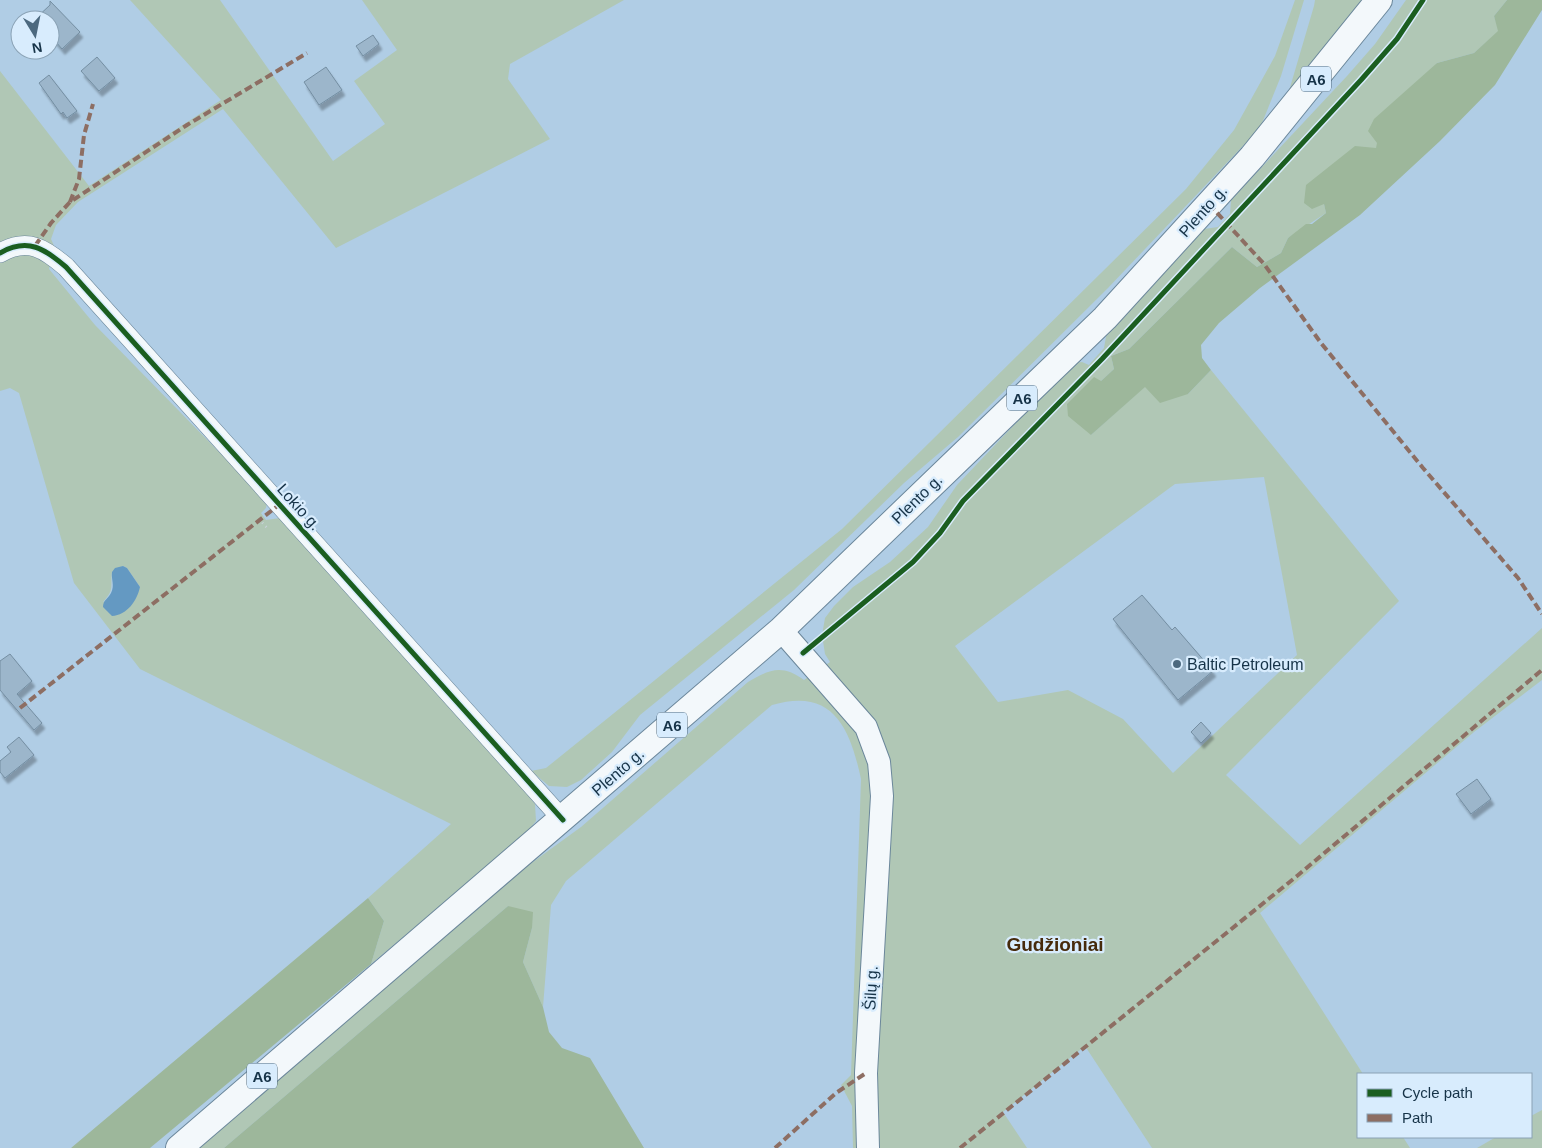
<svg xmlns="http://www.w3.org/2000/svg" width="1542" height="1148" font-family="Arial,sans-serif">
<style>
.green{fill:#b0c7b5;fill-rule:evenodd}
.forest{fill:#9db79b}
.water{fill:#6499c2}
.building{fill:#9cb6cb;stroke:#748ea2;filter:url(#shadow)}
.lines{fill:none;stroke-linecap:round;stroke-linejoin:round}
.minor-casing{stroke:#6b879b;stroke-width:20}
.major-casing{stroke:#6b879b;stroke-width:24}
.highway-casing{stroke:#6b879b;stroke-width:28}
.path{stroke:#cad4dc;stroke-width:2.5;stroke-dasharray:1 4;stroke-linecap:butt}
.minor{stroke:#f3f8fb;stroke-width:19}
.major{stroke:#f3f8fb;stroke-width:22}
.highway{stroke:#f3f8fb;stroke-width:26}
.quiet{stroke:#8d6e63;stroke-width:4;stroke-dasharray:8 4;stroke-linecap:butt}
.cycleway-casing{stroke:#d8ecfd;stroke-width:8}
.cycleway{stroke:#1b5e20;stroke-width:5}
.poi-dot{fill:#4c697f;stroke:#d8ecfd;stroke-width:2}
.labels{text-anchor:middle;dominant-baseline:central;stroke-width:4.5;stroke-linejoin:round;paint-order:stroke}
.shield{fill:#d8ecfd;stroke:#506a7e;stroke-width:1}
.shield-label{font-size:15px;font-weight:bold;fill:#163348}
.street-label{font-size:16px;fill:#163348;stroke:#d8ecfd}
.poi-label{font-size:16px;fill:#163348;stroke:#d8ecfd;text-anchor:start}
.quarter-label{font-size:19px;font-weight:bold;fill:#462a0b;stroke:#d8ecfd}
</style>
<defs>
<filter id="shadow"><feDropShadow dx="3" dy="5.5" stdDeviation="1" flood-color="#0004"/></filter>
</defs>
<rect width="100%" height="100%" fill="#b0cde5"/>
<path class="green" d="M130,0h90l113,161 52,-37 -31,-43 43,-31 -35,-50h262l-114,64 -2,15 42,60 -214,109 -113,-139 -145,93 -22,23 -5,14 4,9 -6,21 46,56 168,172 4,5 -1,6 -5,5 5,7 14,-2 243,269 12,17 1,17 -13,16 -152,127 13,-43 -16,-23 83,-74 -311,-155 -66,-86 -55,-190 -9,-5 -10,3v-320l89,115 132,-86zM123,566l4,2 13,19 -37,15c12,-13 7,-15 9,-30z
M1295,0h9l-23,76 -21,52 -152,160 -150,149 -54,46 -110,107 -154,125 -28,37 -31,28 -14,7 -18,-1 -18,-15 15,-3 296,-239 344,-340 48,-59 41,-74z
M1315,0h55l-84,101 28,-95z
M1406,0h101l-13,16 5,15 -25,22 -37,10 -61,85 -52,56 2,9 -38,25 -7,15 -24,14 -25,-20 -103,102 -18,7 3,13 -13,12 -10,54 54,-49 43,8 23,-24 188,231 -173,174 74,70 242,-217v52l-68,52 -214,181 103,161h-5v63h45l7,11h-258l-67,-102 -82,66 24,36h-174l-1,-42 -11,-21 10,-10 10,-296c-11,-51 -28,-92 -89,-74l-206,176 -15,24 -8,102 -20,-45 9,-34 -24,-22 -284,242h-28l319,-273 66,-48 167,-145c22,-13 34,-18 56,-2l26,-18 -5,-8 -3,-19 3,-17 9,-12 19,-19 37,-25 38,-35 29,-42 116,-122 9,-1 7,3 15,-17 3,-17 97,-102 14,-2 12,-13 1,-14 116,-124 28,-32zM1264,477l33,178 -124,118 -50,-54 -55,-29 -70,12 -43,-56 220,-162z
M1542,1110v38h-65l19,-11h35v-21z"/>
<path class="forest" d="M1507,0h35v10l-47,75 -55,56 -80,74 -100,73 -41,35 -18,22 1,13 9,12 -23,24 -28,9 -15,-16 -54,48 -23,-19 -1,-12 27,-27 7,4 13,-12 -3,-13 18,-7 103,-102 25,20 24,-14 7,-15 18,-14h6l14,-11 -2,-9 -12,5 -8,-6 2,-18 49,-39 21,2 1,-5 -9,-12 6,-12 63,-56 37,-10 24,-22 -4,-15z
M368,898l16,23 -13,43 -221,184h-79z
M508,906l25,6 -1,16 -9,34 20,45 6,25 13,16 28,10 54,90h-420z"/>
<path class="water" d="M123,566l4,2 13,19c-3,14 -13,28 -28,29l-9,-9c0,-7 5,-8 8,-14 4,-8 0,-13 1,-21l3,-4z"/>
<path class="building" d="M50,1l30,31 -18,17 -12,-14v-15h-16l16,-15z
M373,35l6,9 -16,12 -7,-10z
M97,57l18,21 -16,13 -18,-20z
M326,67l16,23 -23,15 -15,-23z
M49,75l28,36 -10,7 -4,-6 -2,2 -22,-31z
M1142,595l30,35 3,-3 38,44 -35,29 -65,-81z
M10,654l22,27 -15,13 25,29 -8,7 -34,-40v-29z
M1201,722l10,11 -10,10 -10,-11z
M19,737l15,18 -29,23 -5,-6v-11l11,-9 -4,-5z
M1477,779l14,20 -20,15 -15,-20z"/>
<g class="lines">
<g class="minor-casing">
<path id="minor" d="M0,253c28,-16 45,-4 66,14l497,553"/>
</g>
<g class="major-casing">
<path id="major" d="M781,630l85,97 13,35 3,34 -16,277 2,75"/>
</g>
<g class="highway-casing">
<path id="highway" d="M179,1148l602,-518 324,-312 147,-161 127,-157"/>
</g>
<path class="path" d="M259,519l9,10"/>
<use href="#minor" class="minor"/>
<use href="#major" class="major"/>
<use href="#highway" class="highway"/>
<path class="quiet" d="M70,202l9,-23 5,-44 9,-31
M1209,204l55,60 57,79 102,125 95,110 24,36
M35,246l16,-23 19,-21 117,-77 120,-72
M20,708l260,-204
M775,1148l61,-55 30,-20
M960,1148l337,-272 245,-206"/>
<g class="cycleway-casing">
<path id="cycleway" d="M0,253c28,-16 45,-4 66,14l497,553
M803,653l110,-91 27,-29 23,-32 139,-142 259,-279 36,-41 26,-39"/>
</g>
<use href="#cycleway" class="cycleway"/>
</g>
<circle class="poi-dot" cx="1177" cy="664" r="5"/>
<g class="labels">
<g class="shield">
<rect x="1301" y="66.5" width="30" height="25" rx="4"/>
<rect x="1007" y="385.5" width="30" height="25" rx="4"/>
<rect x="657" y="712.5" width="30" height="25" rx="4"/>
<rect x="247" y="1063.5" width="30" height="25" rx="4"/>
</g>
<g class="shield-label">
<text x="1316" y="79">A6</text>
<text x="1022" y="398">A6</text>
<text x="672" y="725">A6</text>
<text x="262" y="1076">A6</text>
</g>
<g class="street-label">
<text transform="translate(1203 211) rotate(-48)">Plento g.</text>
<text transform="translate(917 499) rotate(-44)">Plento g.</text>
<text transform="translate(299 507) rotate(48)">Lokio g.</text>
<text transform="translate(618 772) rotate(-41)">Plento g.</text>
<text transform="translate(871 988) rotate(-87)">Šilų g.</text>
</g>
<g class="poi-label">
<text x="1187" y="664">Baltic Petroleum</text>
</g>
<g class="quarter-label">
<text x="1055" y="944">Gudžioniai</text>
</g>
</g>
<rect x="1357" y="1073" width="175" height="65" fill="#d8ecfd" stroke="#8aa2b5"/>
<rect x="1367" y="1089" width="25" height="8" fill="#1b5e20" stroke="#8aa2b5"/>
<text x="1402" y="1098" font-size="15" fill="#163348">Cycle path</text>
<rect x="1367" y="1114" width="25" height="8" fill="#8d6e63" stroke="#8aa2b5"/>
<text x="1402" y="1123" font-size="15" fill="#163348">Path</text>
<g transform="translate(35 35) rotate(170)"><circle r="24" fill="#d8ecfd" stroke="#8aa2b5"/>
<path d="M0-4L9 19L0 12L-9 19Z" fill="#4c697f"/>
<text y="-8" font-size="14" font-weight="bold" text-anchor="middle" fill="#163348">N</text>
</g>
</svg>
